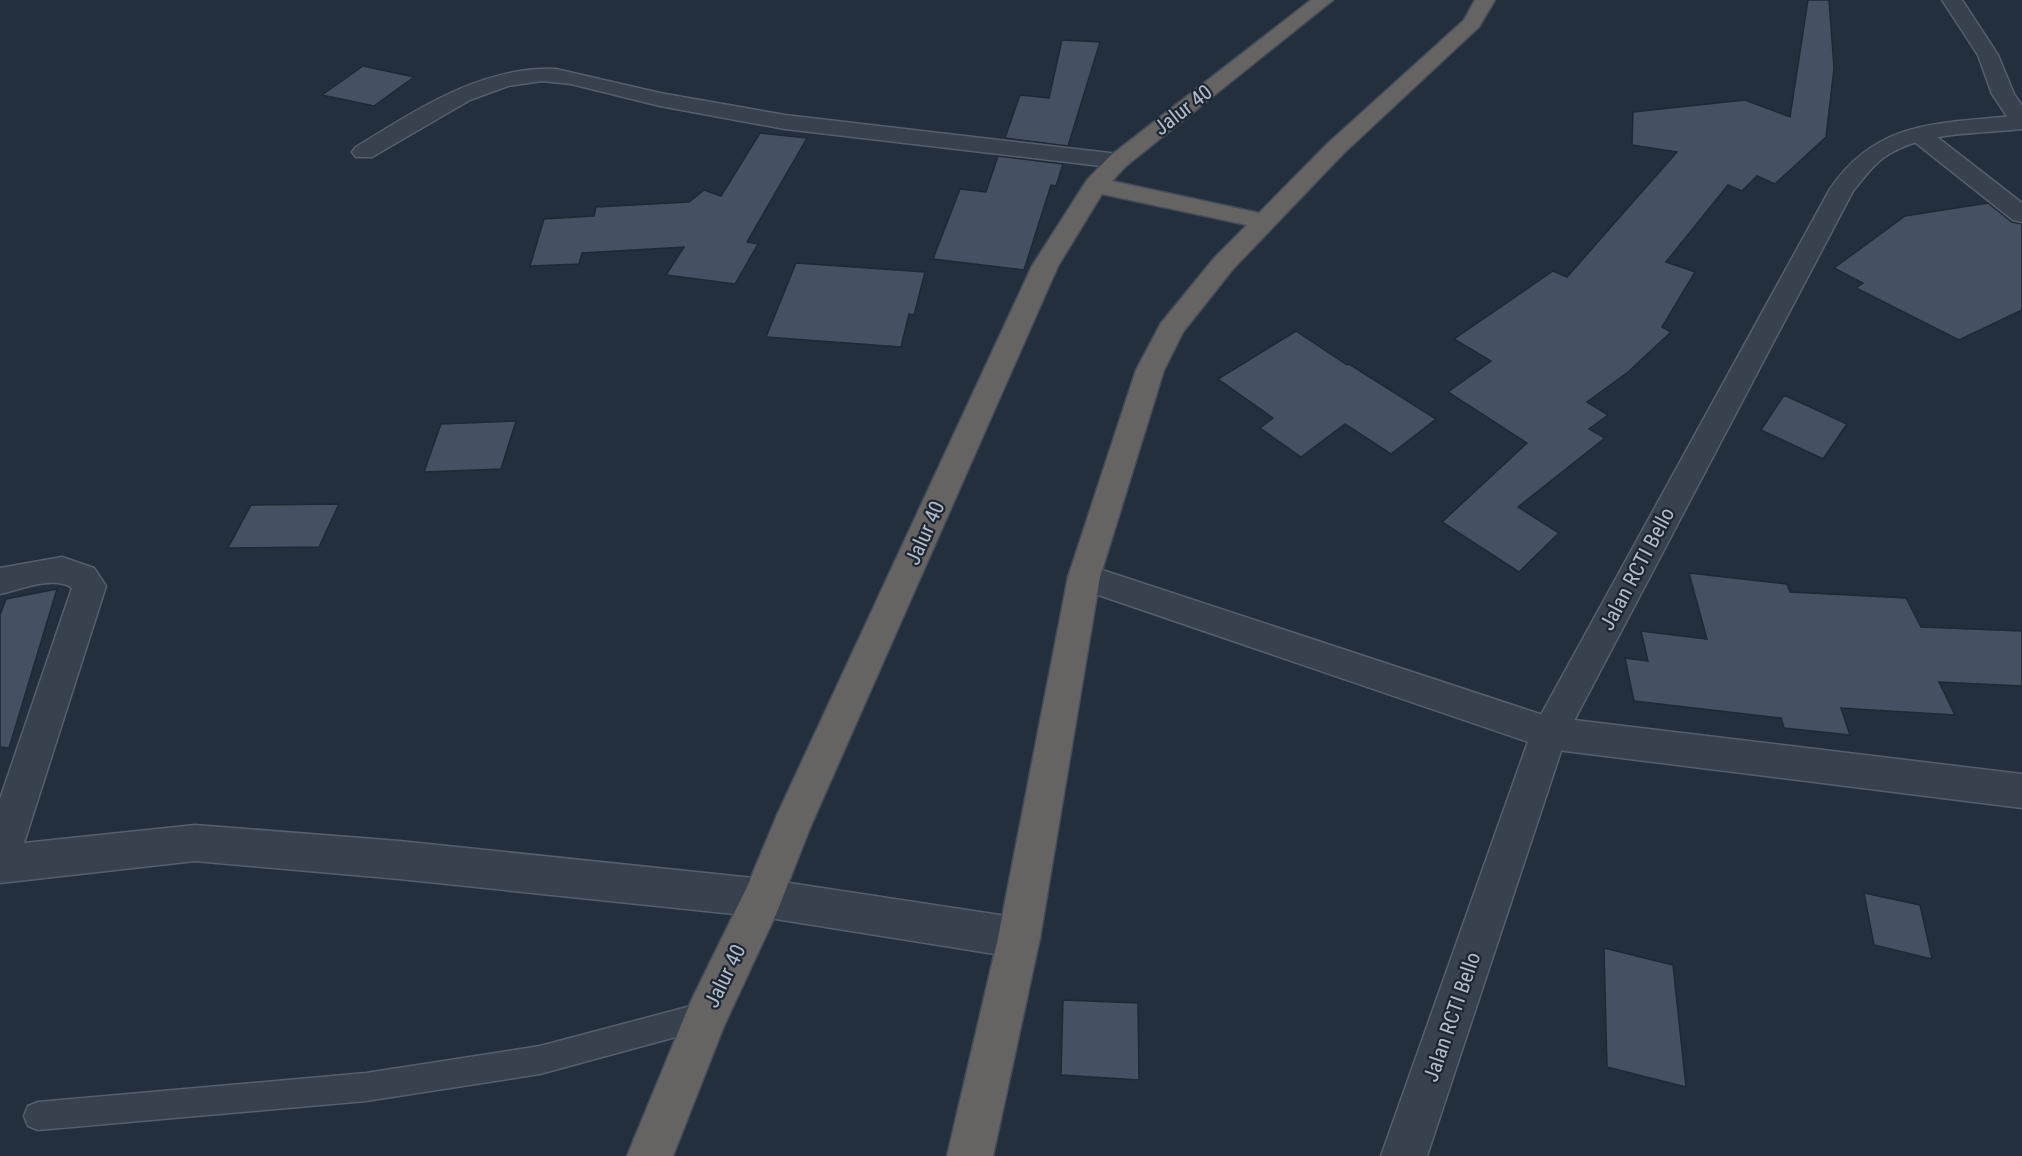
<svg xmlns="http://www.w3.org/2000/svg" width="2022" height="1156" font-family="'Roboto Condensed',sans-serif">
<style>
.building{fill:#455162;stroke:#1f2835;stroke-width:1.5}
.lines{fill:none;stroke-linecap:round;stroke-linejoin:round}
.service-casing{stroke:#565f6c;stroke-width:3}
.minor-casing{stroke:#565f6c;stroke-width:3}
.tertiary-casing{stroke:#565f6c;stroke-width:3}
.trunk-casing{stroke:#434c59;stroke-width:3}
.service{fill:#38414e;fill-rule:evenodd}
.minor{fill:#38414e;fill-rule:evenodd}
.tertiary{fill:#38414e;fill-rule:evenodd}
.trunk{fill:#656462;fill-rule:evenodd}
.labels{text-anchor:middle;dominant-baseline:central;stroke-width:4.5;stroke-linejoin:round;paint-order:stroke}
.street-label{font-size:21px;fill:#b4bcc9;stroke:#1d2633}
</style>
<rect width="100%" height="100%" fill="#242f3e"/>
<path class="building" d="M1808,0h21l5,68 -8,69 -51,47 -18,-8 -15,15 -14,-6 -62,77 29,10 -33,55 9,5 -43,40 -41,30 21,13 -19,14 16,9 -87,69 41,26 -40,39 -77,-50 85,-79 -79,-51 43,-31 -37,-22 99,-68 14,6 110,-125 -45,-7 1,-33 112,-12 45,17z
M1062,40l38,2 -32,104 -63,-8 15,-43 29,3z
M363,66l51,11 -40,29 -52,-11z
M760,133l47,5 -60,104 11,2 -23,40 -69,-9 18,-28 -102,6 -3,11 -49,2 14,-47 50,-3 2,-9 93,-5 15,-12 17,6z
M998,156l65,8 -7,22 -5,-1 -27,85 -91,-11 27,-70 26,3z
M1988,203l24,19 10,2v86l-63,30 -103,-52 7,-5 -29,-15 71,-52z
M796,263l129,9 -11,43 -5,-1 -8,33 -135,-10z
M1296,331l51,34 2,-1 87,55 -45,35 -46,-30 -44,33 -41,-29 13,-10 -55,-39z
M1784,395l63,29 -24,35 -62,-29z
M516,421l-15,48 -77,3 17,-48z
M339,504l-20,43 -91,1 23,-43z
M1689,573l98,11 3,8 116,6 15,29 101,4v55l-83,-4 16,33 -114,-7 9,27 -66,-7 -3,-10 -147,-17 -9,-43 23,3 -7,-30 66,8z
M57,589l-48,159 -9,-1v-132l6,-16z
M1864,893l56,12 12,54 -58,-14z
M1604,948l69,17 13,122 -79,-20z
M1063,1000l75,3 1,77 -78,-5z"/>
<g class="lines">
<g class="service-casing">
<path id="service" d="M706,1002l10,4 4,10 -4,10 -176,48 -174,27 -328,29 -10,-4 -4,-10 4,-10 10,-4 328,-29 174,-27z"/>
</g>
<g class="minor-casing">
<path id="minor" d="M1942,0h20l36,55 16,39 8,12v23l-8,-2 -22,-33 -14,-39z
M556,69l104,24 125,22 333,39 8,2 4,5 -4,5 -8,2 -333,-39 -125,-23 -89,-22 -29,-3 -34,5 -38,14 -98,57h-16l-4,-5 4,-5c61,-37 125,-81 200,-78z
M1920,128l8,2 94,73v19l-9,-2 -101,-80 -3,-5 3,-5z
M62,557l32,11 12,18 -82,257 171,-18 204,16 364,38 256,39 15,6 6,14 -6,14 -15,6 -256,-41 -364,-38 -204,-18 -195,22v-84l72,-211c-18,-13 -53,2 -72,6v-26z
M1084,564l465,153 473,57v34l-473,-59 -477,-163 -4,-9 4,-9z"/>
</g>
<g class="tertiary-casing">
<path id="tertiary" d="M2022,115v14c-43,5 -95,2 -133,25 -15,9 -25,24 -36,37l-287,545 -139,420h-46l150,-423 299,-544c49,-72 114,-65 192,-74z"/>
</g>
<g class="trunk-casing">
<path id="trunk" d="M1311,0h22l-207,166 -14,15 147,32 68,-69 137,-124 11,-20h20l-16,27 -136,127 -110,115 -50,63 -19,38 -64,207 -60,361 -47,218h-46l51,-218 70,-361 68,-207 25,-47 54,-66 32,-32 -145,-31 -44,72 -248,562 -33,84 -53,114 -51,130h-46l64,-155 56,-114 30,-72 255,-549 55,-86 23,-24z"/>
</g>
<use href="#service" class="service"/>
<use href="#minor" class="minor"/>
<use href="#tertiary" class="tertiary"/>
<use href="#trunk" class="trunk"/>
</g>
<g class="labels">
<g class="street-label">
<text transform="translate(1183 110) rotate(-38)">Jalur 40</text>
<text transform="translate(925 533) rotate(-66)">Jalur 40</text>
<text transform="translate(1637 569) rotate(-62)">Jalan RCTI Bello</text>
<text transform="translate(725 976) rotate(-64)">Jalur 40</text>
<text transform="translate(1452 1017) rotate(-71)">Jalan RCTI Bello</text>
</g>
</g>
</svg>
